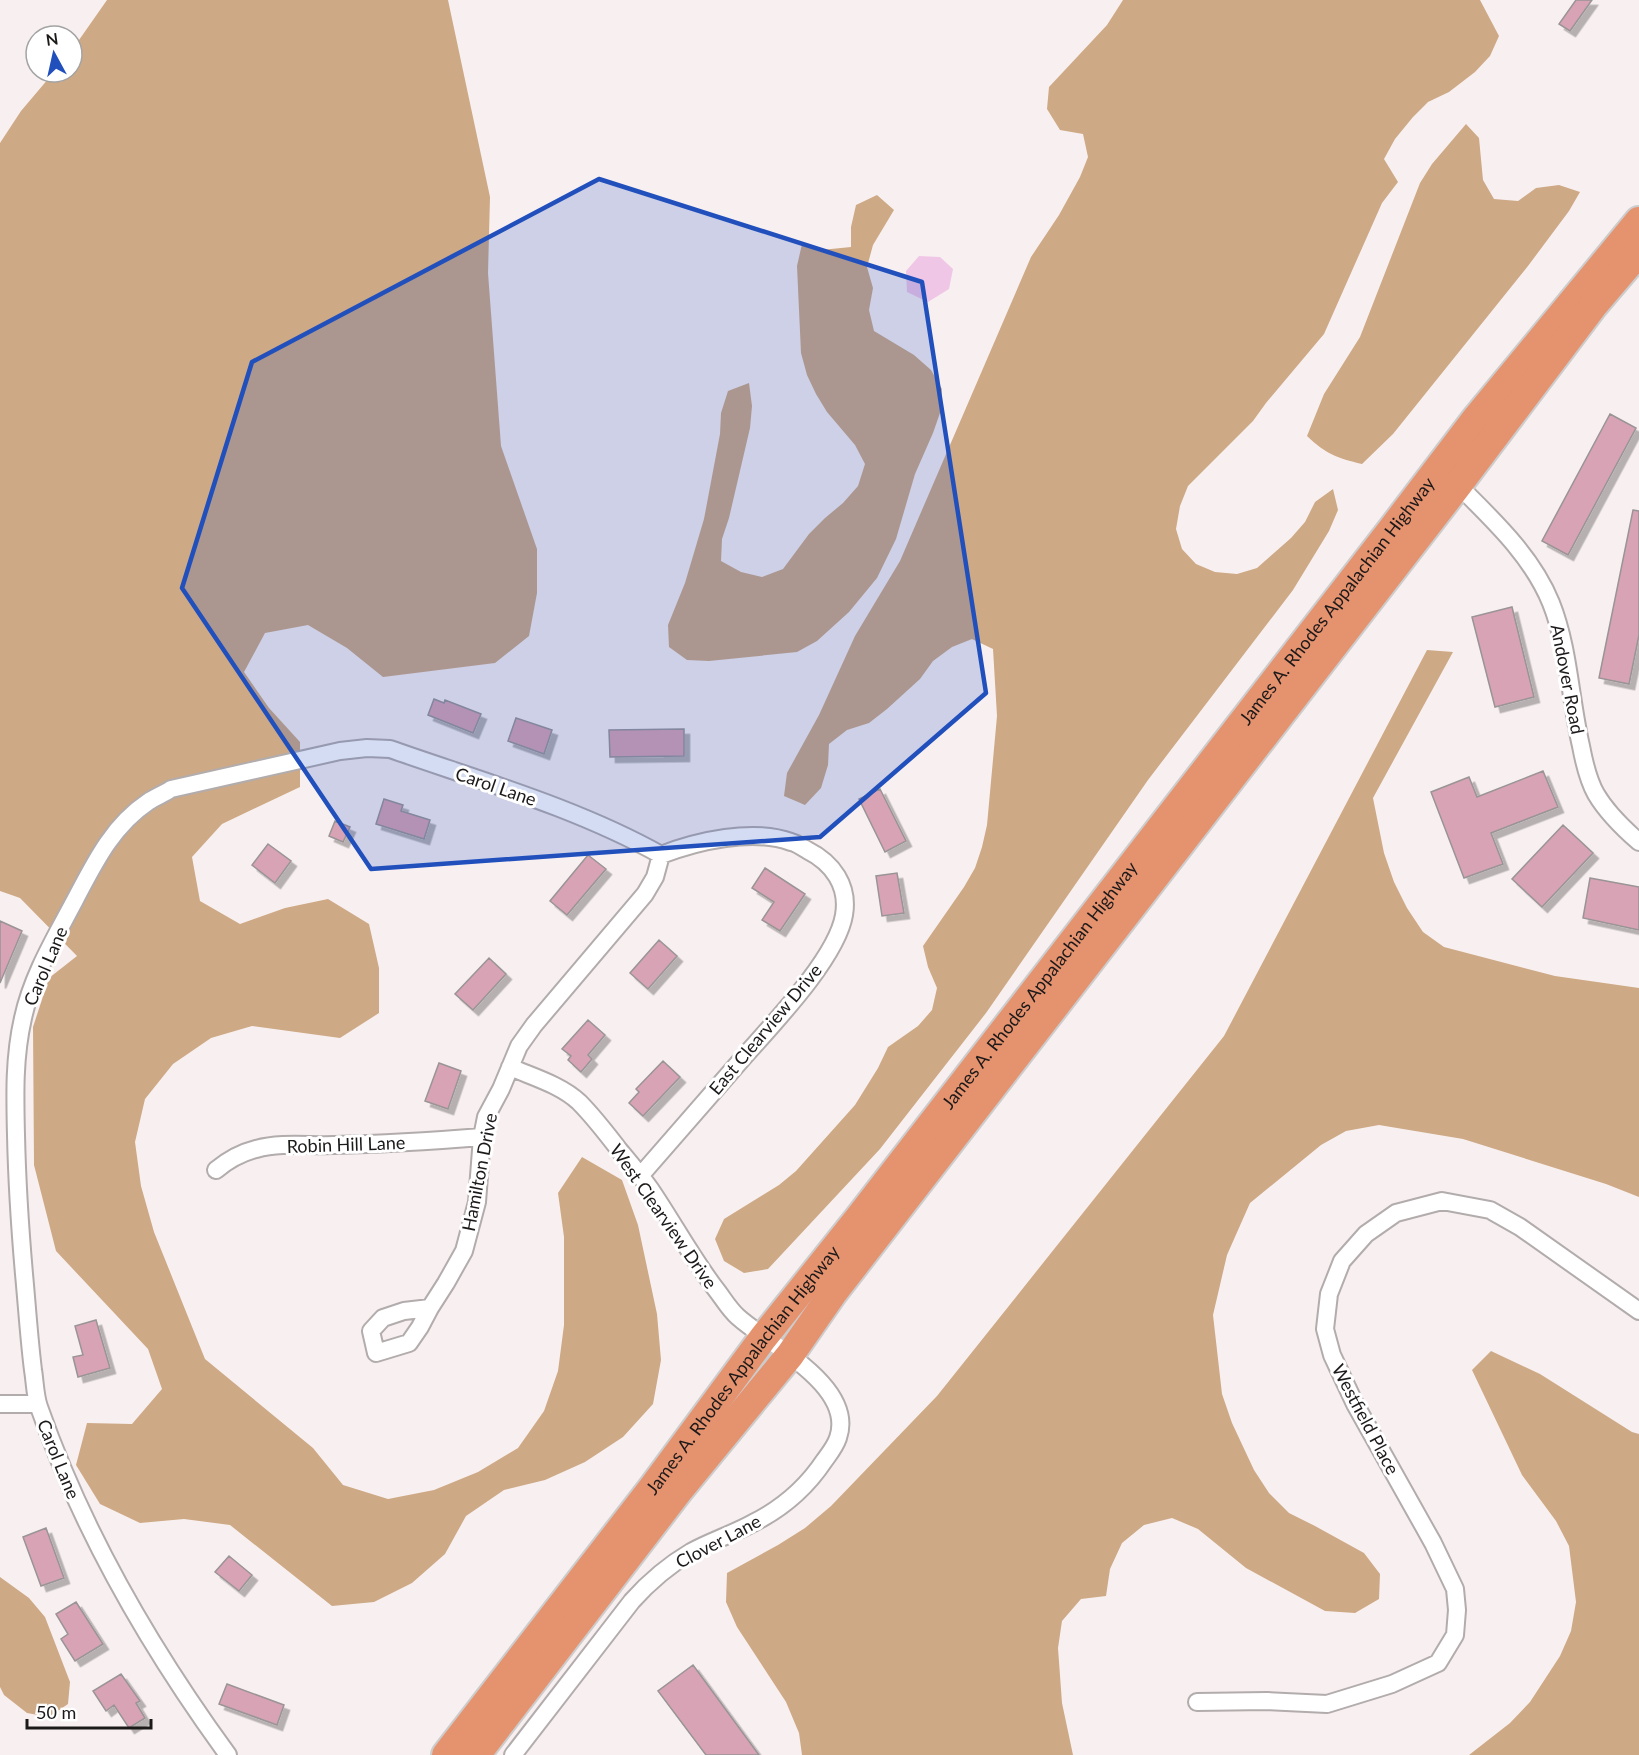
<svg xmlns="http://www.w3.org/2000/svg" width="1639" height="1755" font-family="Lato,sans-serif">
<style>
.forest{fill:#cea985}
.water{fill:#f0c6e7}
.building{fill:#d7a3b5;stroke:#9a9496;stroke-width:1.5;filter:url(#shadow)}
.lines{fill:none;stroke-linecap:round;stroke-linejoin:round}
.street-casing{stroke:#b3acac;stroke-width:20}
.highway-casing{stroke:#cdcccc;stroke-width:32}
.street{stroke:#fff;stroke-width:16}
.highway{stroke:#e5926f;stroke-width:28}
.marked{fill:#2150bd;fill-opacity:0.2;stroke:#2150bd;stroke-width:4.5;stroke-linejoin:round}
.labels{text-anchor:middle;dominant-baseline:central;stroke-width:6;stroke-linejoin:round;paint-order:stroke}
.street-label{font-size:18px;fill:#1c1919;stroke:#fff}
</style>
<defs>
<filter id="shadow"><feDropShadow dx="5.5" dy="5.5" stdDeviation="0" flood-color="#0004"/></filter>
</defs>
<rect width="100%" height="100%" fill="#f8f0f0"/>
<path class="forest" d="M107,0h341l42,197 -2,76 13,173 36,103v44l-8,43 -34,27 -112,14 -36,-29 -39,-23 -43,8 -21,39 25,36 31,34v45l-78,37 -30,33 8,44 40,23 45,-16 43,-9 41,25 10,44v45l-39,25 -88,-12 -41,12 -38,26 -28,35 -10,43 6,44 13,46 51,127 108,89 30,37 45,14 46,-9 44,-18 40,-24 26,-37 14,-40 6,-46v-88l-6,-44 24,-36 40,23 16,45 19,89 4,46 -8,44 -30,33 -38,25 -40,18 -41,10 -38,26 -21,38 -33,29 -38,19 -42,4 -102,-81 -46,-6 -44,4 -40,-19 -24,-39 11,-42 45,1 30,-35 -14,-40 -92,-98 -22,-86 -1,-138 16,-49 28,-22 -57,-58 -20,-7v-748l21,-32 33,-39h18v-22z
M1123,0h357l19,36 -9,20 -15,16 -26,20 -21,10 -15,15 -18,22 -11,20 14,23 -16,21 -58,131 -58,69 -13,18 -65,65 -8,20 -4,23 6,20 14,15 19,8 22,2 20,-6 34,-30 14,-16 10,-20 18,-13 5,21 -9,21 -36,59 -145,190 -162,233 -106,136 -112,120 -24,4 -20,-12 -9,-22 9,-20 55,-34 17,-14 59,-66 23,-37 10,-21 30,-21 14,-16 5,-22 -9,-21 -5,-21 41,-59 11,-19 7,-21 5,-22 10,-109 -4,-67 -21,-10 -20,8 -19,14 -13,18 -33,30 -18,14 -22,7 -18,14 -1,21 -7,23 -16,17 -21,-9 3,-23 32,-58 36,-79 45,-75 131,-304 28,-42 21,-38 8,-20 -5,-23 -23,-4 -13,-21 2,-22 58,-62z
M1466,124l13,14 4,42 11,19 24,2 18,-13 23,-3 21,7 -11,19 -41,55 -135,168 -31,30c-25,-6 -36,-10 -55,-28l17,-42 36,-57 60,-154 12,-19z
M877,195l17,15 -21,35 -6,22 6,21 -4,22 5,21 40,24 17,15 11,19 -2,24 -7,20 -18,41 -19,65 -19,39 -28,34 -32,29 -20,11 -88,9 -22,-1 -18,-13 -1,-22 17,-42 19,-64 16,-85 1,-21 7,-22 21,-8 3,23 -2,22 -21,90 -7,21 -1,22 20,11 21,5 21,-8 26,-35 16,-16 18,-15 15,-17 7,-22 -10,-19 -28,-33 -11,-18 -9,-19 -6,-22 -4,-87 5,-22 19,6 30,-3v-20l5,-22z
M1427,650l26,2 -80,146 11,55 10,29 13,26 16,24 21,15 111,29 84,12v209l-33,-13 -143,-45 -84,-14 -33,6 -25,14 -71,58 -23,52 -14,60 9,79 10,29 22,47 15,23 20,20 26,13 49,27 16,21 -1,25 -24,14 -30,-2 -79,-43 -48,-39 -26,-11 -28,7 -22,18 -12,26 -4,27 -25,3 -19,22 -4,27 4,55 11,52h-271l-3,-22 -13,-31 -49,-75 -11,-25 1,-29 51,-28 27,-17 26,-22 106,-110 287,-360z
M1491,1351l49,23 92,58 7,2v321h-170l41,-32 20,-21 30,-46 11,-25 5,-29 -7,-56 -13,-25 -34,-46 -50,-105z
M0,1577l29,21 16,19 25,65 -2,22 -19,13 -22,-4 -23,-18 -4,-8z"/>
<path class="water" d="M919,256l21,1 13,12 -4,20 -21,13 -21,-10 -1,-21z"/>
<path class="building" d="M1576,0h16l-22,31 -11,-7z
M1610,414l26,14 -68,127 -26,-14z
M1633,510l6,1v124l-10,49 -30,-6z
M1512,607l22,90 -39,10 -23,-90z
M434,699l10,4 1,-3 36,14 -8,19 -45,-18z
M516,718l36,12 -8,24 -36,-13z
M684,729v27l-74,1 -1,-27z
M1543,771l15,36 -67,26 12,31 -39,14 -33,-86 38,-15 8,20z
M880,789l26,52 -21,11 -26,-53z
M384,799l19,6 -2,6 29,9 -6,19 -48,-15z
M335,821l15,6 -7,15 -14,-6z
M1563,825l30,28 -51,54 -30,-28z
M268,844l23,17 -16,22 -23,-18z
M588,855l18,14 -39,46 -17,-14z
M765,868l40,26 -25,37 -18,-11 12,-18 -22,-14z
M897,873l7,40 -22,3 -6,-40z
M1590,878l49,9v43l-56,-12z
M0,921l22,10 -22,52z
M659,940l18,16 -29,33 -18,-16z
M489,958l17,16 -33,36 -18,-16z
M588,1020l17,15 -17,20 4,4 -11,13 -13,-12 3,-4 -9,-7z
M663,1061l17,16 -37,39 -14,-13 10,-11 -3,-3z
M439,1063l22,8 -13,38 -23,-8z
M96,1320l14,48 -32,9 -5,-20 10,-2 -8,-29z
M46,1528l18,50 -23,8 -18,-49z
M229,1556l23,19 -13,16 -24,-19z
M76,1602l27,42 -28,17 -14,-22 7,-5 -12,-20z
M693,1665l66,90h-53l-48,-64z
M121,1674l19,27 -4,2 9,15 -16,10 -15,-23 -8,6 -13,-20z
M227,1684l57,21 -7,20 -58,-21z"/>
<g class="lines">
<g class="street-casing">
<path id="street" d="M1452,482l6,3c35,35 74,71 93,118 18,45 19,96 30,143 3,16 7,34 15,48 10,17 28,35 43,48
M510,1067c23,10 51,18 69,35 15,15 28,32 41,49 10,12 21,25 31,39 23,34 42,70 67,102 6,8 12,18 20,25 31,28 118,69 100,121 -3,9 -9,16 -14,23 -18,27 -43,48 -71,62 -20,11 -42,18 -62,29 -22,13 -42,30 -59,49l-119,154
M216,1170c12,-10 24,-17 40,-21 25,-7 53,-3 78,-4 50,-1 99,-4 148,-8
M640,1176c34,-39 68,-78 102,-117 29,-33 95,-101 102,-144 5,-29 -11,-52 -37,-65 -5,-3 -11,-7 -16,-8 -38,-14 -94,-1 -130,13
M430,1308l16,-25 18,-32 13,-49 5,-65 4,-20 15,-28 18,-43 15,-21 111,-131 10,-17 6,-22
M430,1308l-10,19 -11,16 -33,10 -5,-22 12,-13 21,-7z
M0,1404h38
M1197,1702l70,-1 60,3 65,-20 46,-21 17,-28 2,-25 -2,-21 -22,-46 -78,-139 -23,-49 -7,-26 4,-35 13,-33 24,-27 30,-21 46,-12 48,9 30,17 119,84
M228,1755c-78,-107 -145,-222 -189,-348 -4,-11 -4,-25 -6,-37 -4,-32 -6,-64 -9,-96 -4,-46 -7,-92 -8,-139 -1,-40 -2,-78 7,-117 9,-42 32,-80 52,-118 19,-36 37,-74 73,-98 7,-5 16,-8 23,-13l169,-38 27,-3 23,1c91,32 187,59 271,106"/>
</g>
<g class="highway-casing">
<g id="highway">
<path id="s1" d="M446,1755l207,-268 110,-149 95,-119 534,-690 83,-109 164,-199"/>
<path d="M476,1755l204,-266 110,-134 43,-62 625,-808 135,-179 46,-54"/>
</g>
</g>
<use href="#street" class="street"/>
<use href="#highway" class="highway"/>
</g>
<path class="marked" d="M599,179l323,103 64,411 -166,144 -449,32 -189,-281 70,-226z"/>
<g class="labels">
<g class="street-label">
<text stroke="none"><textPath href="#s1" startOffset="1458">James A. Rhodes Appalachian Highway</textPath></text>
<text transform="translate(1568 679) rotate(79)">Andover Road</text>
<text transform="translate(496 786) rotate(19)">Carol Lane</text>
<text transform="translate(45 966) rotate(-67)">Carol Lane</text>
<text stroke="none"><textPath href="#s1" startOffset="972">James A. Rhodes Appalachian Highway</textPath></text>
<text transform="translate(765 1029) rotate(-50)">East Clearview Drive</text>
<text transform="translate(346 1144) rotate(-2)">Robin Hill Lane</text>
<text transform="translate(479 1172) rotate(-79)">Hamilton Drive</text>
<text transform="translate(664 1216) rotate(55)">West Clearview Drive</text>
<text stroke="none"><textPath href="#s1" startOffset="486">James A. Rhodes Appalachian Highway</textPath></text>
<text transform="translate(1366 1419) rotate(62)">Westfield Place</text>
<text transform="translate(59 1459) rotate(68)">Carol Lane</text>
<text transform="translate(718 1541) rotate(-28)">Clover Lane</text>
</g>
</g>
<g transform="translate(54 54) rotate(352)"><circle r="28" fill="#ffffff" stroke="#a4a3a3" stroke-width="1.5"/>
<path d="M0-4.5L10 22L0 15L-10 22Z" fill="#2150bd"/>
<text y="-9" font-size="16" font-weight="bold" text-anchor="middle" fill="#1c1919">N</text>
</g>
<path d="M27 1719v9h124v-9" fill="none" stroke="#1c1919" stroke-width="3"/>
<text x="36" y="1719" font-size="18" fill="#1c1919" stroke="#ffffff" stroke-width="4.5" paint-order="stroke">50 m</text>
</svg>
